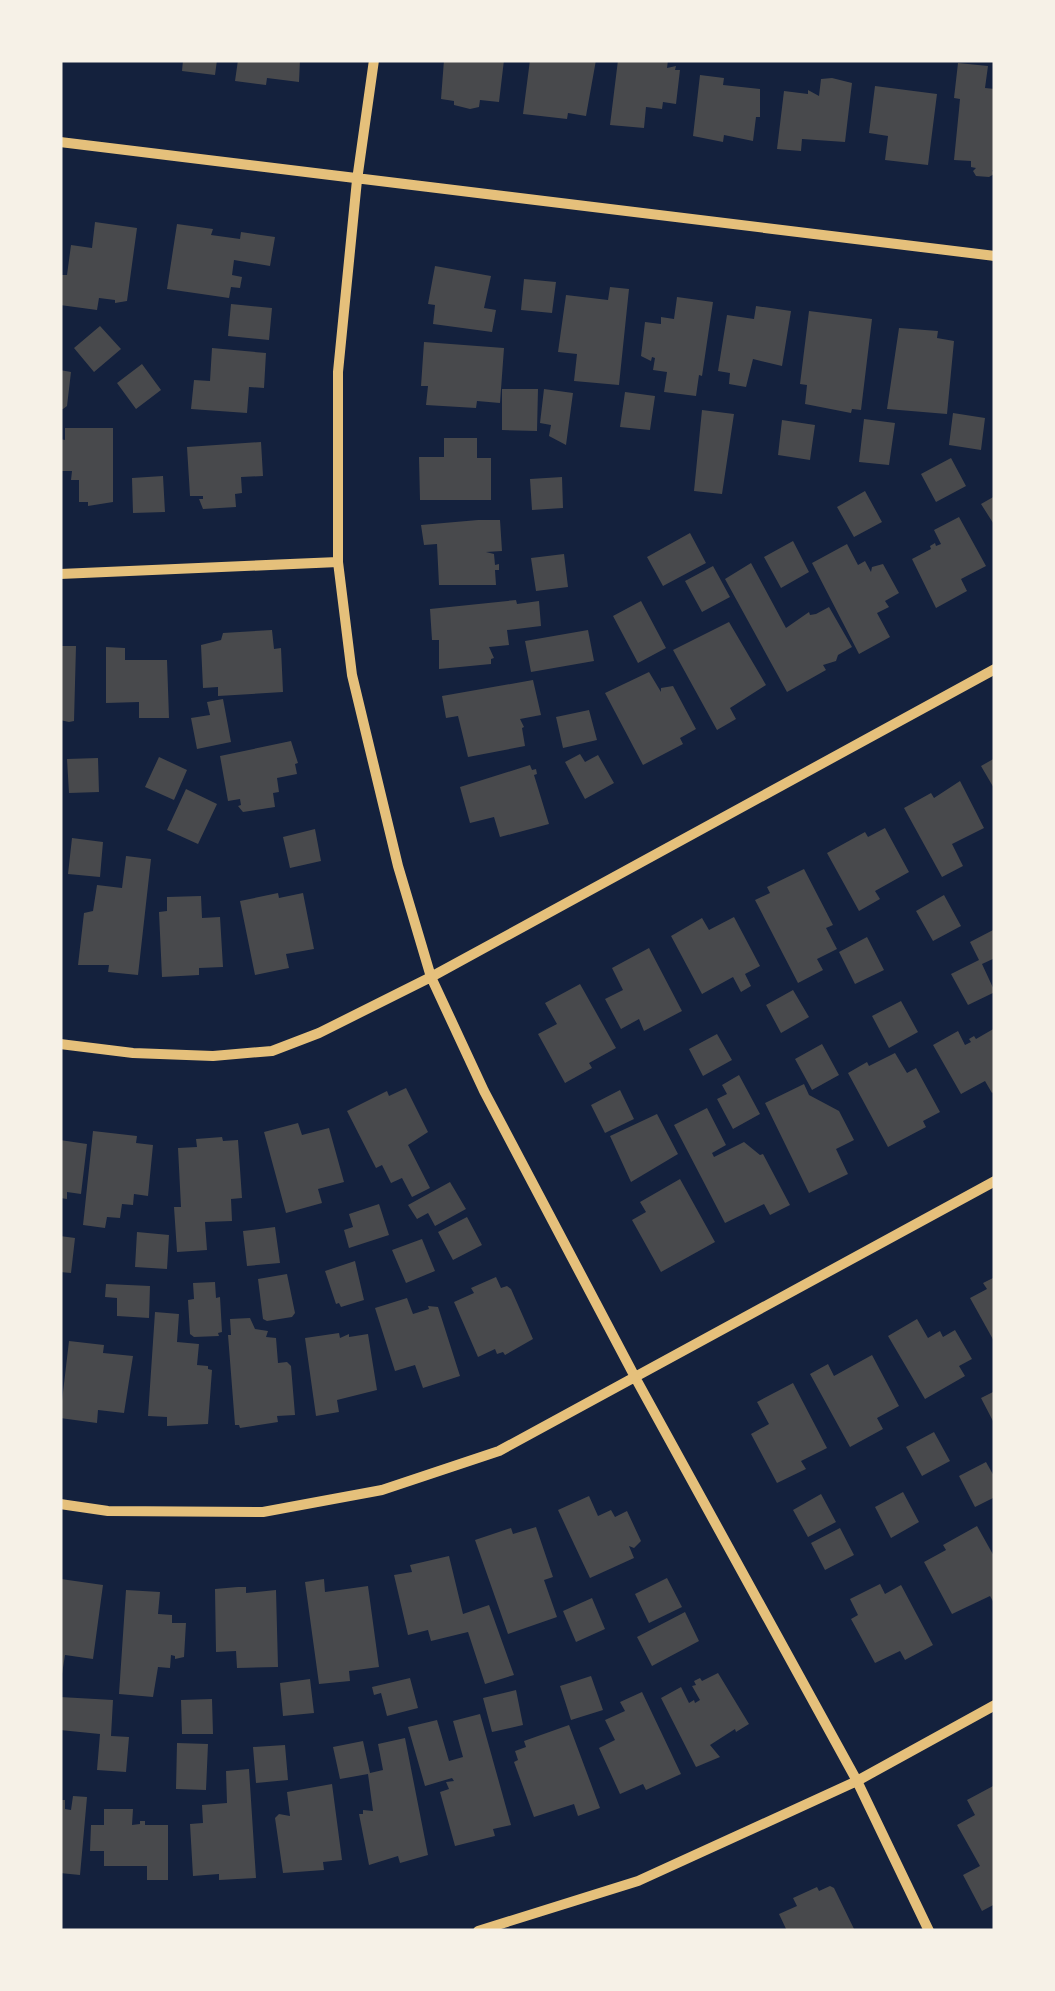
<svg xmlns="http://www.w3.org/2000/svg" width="1055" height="1991" font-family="Raleway,sans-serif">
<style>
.building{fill:#48494c}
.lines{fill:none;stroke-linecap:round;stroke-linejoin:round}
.minor{stroke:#e5c07b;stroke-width:10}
</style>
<rect width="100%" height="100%" fill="#14213d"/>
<path class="building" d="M183,60h34l-2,15 -33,-4z
M238,60h62l-1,22 -32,-4 -1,7 -31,-4z
M444,60h60l-5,42 -19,-2 -1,7 -9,2 -16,-4v-4l-13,-2z
M530,60h66l-10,56 -18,-3 -1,6 -44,-5z
M618,60h50l-1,8 9,-2 -1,4h5l-4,34 -13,-2 -1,7 -16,-2 -2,21 -34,-3z
M958,63l30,3 -3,22 10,1v82l-3,-1 2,4 -5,3 -13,-1 -3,-5 3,-3 -5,-1v-6l-17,-1 5,-50 1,-11 -6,-1z
M700,75l24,3 -1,7 37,4v28h-4l-3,24 -29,-6 -1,7 -30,-6z
M832,78l20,5 -7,59 -43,-3 -1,12 -24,-2 7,-58 24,3v-4l11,6 2,-17z
M875,86l62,8 -9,71 -43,-5 3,-24 -19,-3z
M95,222l42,6 -10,73 -12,2v-3l-16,-2 -2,12 -37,-5v-30h7l4,-30 21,3z
M177,224l36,5 -2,6 29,4 1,-7 34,5 -5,29 -36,-6 -2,15 10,2 -2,11 -9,-1 -2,11 -62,-9z
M435,266l56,10 -7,32 12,2 -4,22 -59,-8 2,-19 -7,-1z
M524,279l32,3 -4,31 -31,-3z
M610,287l19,2 -10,96 -45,-4 3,-27 -19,-2 8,-57 42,5z
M677,297l36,5 -11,74 -3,-1 -3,21 -32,-4 3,-20 -14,-2 2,-12 -3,-1 -1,4 -10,-5 4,-34 16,2v-7l13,2z
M231,304l41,4 -3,32 -41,-4z
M756,306l35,5 -9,55 -29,-7 -7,28 -17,-3 1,-11 -12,-2 9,-56 27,4z
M809,311l63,8 -11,91 -9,-1 -1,4 -46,-9 2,-19 -7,-1z
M100,326l21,23 -27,23 -20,-24z
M899,328l39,3 -1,7 17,3 -7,73 -60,-5z
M424,342l80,6 -4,55 -23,-2 -1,7 -50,-3 2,-19h-7z
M212,348l54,5 -2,35 -15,-1 -2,26 -56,-4 3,-29 16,1z
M142,364l19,26 -25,19 -19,-26z
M60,370l11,2 -4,34 -4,3h-3z
M502,389h36l-1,42 -35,-1z
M544,389l29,4 -7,52 -17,-9 2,-11 -11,-2z
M625,392l30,4 -5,34 -30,-3z
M702,410l32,4 -12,80 -28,-3z
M953,413l32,5 -4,32 -32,-5z
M864,419l31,4 -6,42 -30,-3z
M782,420l33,5 -5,35 -32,-5z
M65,428h48v74l-25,4v-4h-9v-22h-8l1,-9h-12v-32l5,1z
M444,438h33v20h14v42h-71l-1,-43h25z
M261,442l2,34 -22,1 1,16 -7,1 1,13 -33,2 -4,-10h4v-3h-13l-3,-49z
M951,458l15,28 -30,16 -15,-28z
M163,476l2,36 -32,1 -1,-35z
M562,477l1,31 -31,2 -2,-31z
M865,491l17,31 -28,15 -17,-30z
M995,496v30l-14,-22z
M959,517l27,49 -25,13 6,12 -31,17 -24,-49 19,-10 -1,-3 5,-3 1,3 5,-2 -7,-14z
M478,520h22l2,31 -16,1 8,2 1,11 4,-1v6h-4l1,15h-57l-2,-41 -13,1 -3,-20z
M690,533l16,30 -43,23 -16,-29z
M793,541l16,31 -28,16 -17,-31z
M847,544l11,21 7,-4 6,11 1,-5 11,-3 16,29 -14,8 4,6 -12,6 13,24 -31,17 -47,-91z
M564,554l4,33 -32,4 -5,-33z
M751,563l35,65 23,-16 1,3 6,-1 13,-7 23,40 -14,8 -2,6 -13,4 3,5 -39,22 -62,-113z
M713,566l17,31 -28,15 -17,-31z
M516,600l1,4 22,-3 2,25 -34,4 2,15 -20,2 5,11 -3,1v5l-52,5v-29h-7l-2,-31z
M641,601l25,47 -28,15 -25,-47z
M729,622l37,63 -36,23 6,11 -19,11 -44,-80z
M272,630l2,19 7,-1 2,44 -65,4v-9l-15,1 -2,-43 20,-5 2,-7z
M588,630l6,31 -63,11 -6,-31z
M60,646h16l-2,75 -5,1 -9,-2z
M106,647l19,1v12h42l2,58h-30v-16l-33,1z
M649,672l12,20v-4l12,-2 23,43 -16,9 3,6 -40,21 -38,-72z
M533,680l8,35 -21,4 4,8 -2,1 3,18 -57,11 -10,-41 -12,2 -4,-22z
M223,699l8,43 -34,7 -6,-31 19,-3 -3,-13z
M589,710l8,30 -34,8 -7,-31z
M291,741l7,22 -3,1 2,10 -20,4 2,14 -6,1 2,14 -32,5 -5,-6 3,-1 -1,-6 -12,2 -8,-45z
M580,754l5,8 13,-7 16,28 -29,16 -20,-37z
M159,757l28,13 -13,30 -29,-13z
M98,758l1,34 -30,1 -2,-34z
M995,758v32l-14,-24z
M530,765l2,5 4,-1 1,5 -3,1 15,49 -49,13 -6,-20 -24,6 -10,-36z
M960,781l24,47 -32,16 11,22 -21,11 -38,-69 27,-15 3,5z
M186,789l31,15 -19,40 -31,-14z
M885,828l24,44 -34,19 5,8 -21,12 -32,-58 38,-21 3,5z
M315,829l6,32 -31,7 -7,-31z
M72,838l31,4 -3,35 -32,-3z
M126,856l25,3 -13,116 -30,-3 1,-7h-31l6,-52 9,-2 4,-26 25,3z
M804,869l29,56 -7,3 11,21 -20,10 6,11 -25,13 -43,-83 15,-7 -3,-6z
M278,893l1,5 24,-5 11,56 -28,5 3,14 -34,7 -15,-74z
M944,895l17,31 -28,15 -17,-30z
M201,896l1,22 18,-1 3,50 -24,1v7l-37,2 -3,-65 8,-1v-14z
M734,917l26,49 -15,8 6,12 -10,6 -8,-15 -31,17 -31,-58 31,-18 7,12z
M995,929v29l-13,6 13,28 -27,13 -17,-31 28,-14 -9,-18z
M867,937l17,33 -29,14 -16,-32z
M649,948l33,63 -38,20 -5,-12 -18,10 -16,-30 18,-9 -11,-22z
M580,984l36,64 -27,15 3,5 -27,15 -27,-49 19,-10 -12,-21z
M793,990l16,27 -28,16 -15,-28z
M901,1001l17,31 -29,16 -17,-32z
M995,1028v63l-3,2 -7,-12 -24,13 -28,-49 25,-14 7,14 6,-3 -2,-3 5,-3 2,3z
M717,1034l15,26 -29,16 -14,-27z
M822,1044l17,31 -27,15 -17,-31z
M895,1053l12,20 9,-5 24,44 -17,9 3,6 -38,20 -40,-74 19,-11 2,4z
M739,1075l21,39 -27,15 -16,-30 10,-5 -5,-9z
M804,1084l5,11 30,16 15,29 -18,9 12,25 -39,19 -44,-90z
M406,1088l22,44 -20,13 22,43 -18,9 -10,-19 -11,5 -9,-18 -6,3 -29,-57 40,-20 2,5z
M620,1090l14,29 -29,14 -14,-28z
M707,1108l19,37 -14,8 2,4 30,-15 16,13 3,-1 27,51 -20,10 -6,-11 -39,19 -51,-98z
M657,1114l21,40 -47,28 -21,-46z
M298,1123l4,12 27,-7 15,54 -26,7 4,14 -36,10 -22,-81z
M93,1131l44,5 -1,7 17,2 -5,51 -14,-2 -1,11 -11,-1 -2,14 -13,-1 -2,11 -22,-3z
M222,1137l1,4 15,-1 4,58 -11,1 1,22 -27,1 2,28 -30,2 -3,-45h7l-3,-59 19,-1 -1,-8z
M60,1140l27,4 -6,50 -14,-2v7l-7,-1z
M680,1179l35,63 -54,30 -29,-52 14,-8 -6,-10z
M450,1182l16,27 -31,17 -7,-13 -11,6 -9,-14z
M379,1204l10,31 -40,13 -5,-18 9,-3 -4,-13z
M467,1217l15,28 -29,15 -15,-28z
M275,1227l5,36 -33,3 -4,-35z
M137,1232l32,3 -2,34 -32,-2z
M60,1236l15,2 -4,35 -11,-1z
M422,1239l13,32 -29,12 -14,-33z
M355,1261l9,39 -23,7 -2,-4 -3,1 -11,-33z
M287,1274l8,39 -3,4 -25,4 -4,-2 -5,-40z
M496,1277l5,11 6,-2 4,3 22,50 -28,16 -2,-3 -6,2 -2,-5 -17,8 -24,-55 20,-9 -3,-5z
M995,1277v66l-25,-45 17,-9 -4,-6z
M215,1282l1,16 4,-1 2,35 -4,1 1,3 -25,1 -4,-3 -2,-34 6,-1 -1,-16z
M106,1284l44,2 -1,32 -32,-2v-18l-12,-1z
M407,1298l6,16 16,-5 -1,-3 10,1 22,69 -37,12 -8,-23 -20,6 -20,-63z
M155,1312l24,2 -2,28 22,2 -2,21 11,1v3l4,1 -4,54 -41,2v-9l-19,-1z
M250,1318l5,11 13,2 -2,6 10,1 2,25 9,-1 4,4 4,49 -18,1 1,6 -38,6 -1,-3h-4l-7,-90h3l-1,-16z
M917,1319l11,19 12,-7 3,6 12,-7 17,29 -13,7 6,10 -40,23 -37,-63z
M339,1333l1,5 9,-4v3l19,-3 9,56 -40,10 2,12 -23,4 -11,-78z
M69,1341l35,4 -1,8 30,3 -9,57 -26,-3 -1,13 -37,-5z
M872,1355l27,51 -22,12 6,11 -33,18 -40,-73 18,-10 6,12z
M793,1383l34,65 -26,13 5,8 -29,14 -26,-49 18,-10 -12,-22z
M995,1391v34l-14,-27z
M934,1432l16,29 -28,15 -16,-29z
M986,1462l9,16v19l-20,10 -16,-31z
M903,1492l16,30 -28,16 -16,-31z
M821,1494l15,28 -28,15 -15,-27z
M589,1496l9,20 13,-6 4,7 12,-6 14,30 -7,7 -5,-2 5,12 -44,20 -32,-68z
M977,1526l18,32v47l-5,-9 -38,18 -28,-52 22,-12 -3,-5z
M536,1527l17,50 -9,3 13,37 -49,17 -33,-94 36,-12 2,6z
M840,1528l14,27 -29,15 -14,-27z
M449,1556l14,58 26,-9 25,70 -29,9 -17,-52 -37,9 -3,-11 -20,5 -14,-60 18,-3 -2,-7z
M667,1578l15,29 -33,16 -14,-29z
M61,1579l42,6 -10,74 -28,-4 -3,19z
M324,1579l1,13 43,-6 11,81 -30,4 1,10 -31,3 -14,-102z
M880,1584l5,10 16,-9 32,60 -28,15 -5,-9 -25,12 -24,-44 7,-4 -8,-16z
M238,1587h8v6l30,-3 2,77 -41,1 -1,-17 -20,1 -1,-63z
M126,1590l34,2 -2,22 14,1v8h14l-2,34 -9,2v-3l-4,-1 -1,13 -12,-1 -5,30 -34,-3z
M592,1598l13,31 -29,13 -13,-31z
M685,1612l14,29 -47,25 -15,-29z
M718,1673l31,51 -13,8 -1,-3 -25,16 10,12 -24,10 -35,-69 20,-11 8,16 5,-3 1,3 5,-3 -8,-14 4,-1 -2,-4 6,-3 2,3z
M591,1676l12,34 -32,10 -11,-34z
M410,1678l8,30 -31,8 -6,-23 -7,2 -2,-8z
M310,1679l4,34 -31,3 -3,-33z
M516,1690l7,35 -31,7 -9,-34z
M642,1692l39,82 -35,16 -3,-6 -23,10 -21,-46 16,-8 -10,-20 20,-9 -5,-9z
M60,1697l53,3 -2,36 18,1 -3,35 -29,-2 3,-36 -40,-4z
M212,1699l1,35h-31l-1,-34z
M480,1714l31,111 -18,4 2,7 -40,10 -15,-54 9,-3 -3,-7 8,-1 -2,-3 -27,8 -17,-59 29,-7 12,41 14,-4 -10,-36z
M569,1725l31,83 -22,8 -4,-12 -40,13 -20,-55 4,-2 -3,-9 11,-4 -2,-6z
M405,1738l23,117 -28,8 -2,-7 -29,9 -10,-51h4v-4l10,1 -5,-37 -28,5 -7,-32 30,-6 7,32 13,-3 -5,-26z
M177,1743l31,1 -2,46 -30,-1z
M285,1745l3,35 -32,3 -3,-36z
M249,1769l7,109 -37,2v-6l-26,2 -3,-52 13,-1 -1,-18 25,-2 -1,-32z
M332,1784l10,76 -19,2 1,8 -41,3 -8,-55 4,-4 11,2 -3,-24z
M995,1785v119l-13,7 -19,-36 17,-9 -23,-41 18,-10 -8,-15z
M73,1796l14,1 -7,78 -20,-2v-73h5v9l6,1z
M104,1809h29l-1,16 8,-1v-3h5v4h23v55h-21v-14h-43v-15h-14l1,-26h13z
M830,1886l4,2 21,43h-68l-8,-17 18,-8 -4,-8 24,-11 2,4z"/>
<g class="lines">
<path class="minor" d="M374,60l-17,120 -19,192v190l14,113 46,191 33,111 53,114 152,288 221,402 72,150
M60,142l935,114
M60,574l278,-12
M60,1044l73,9 80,3 59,-5 47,-18 112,-56 564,-308
M60,1504l48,7 155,1 119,-22 117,-39 496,-270
M478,1931l160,-50 219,-100 138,-76"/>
</g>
<rect width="1055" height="1991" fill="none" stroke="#f6f1e7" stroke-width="125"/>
</svg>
